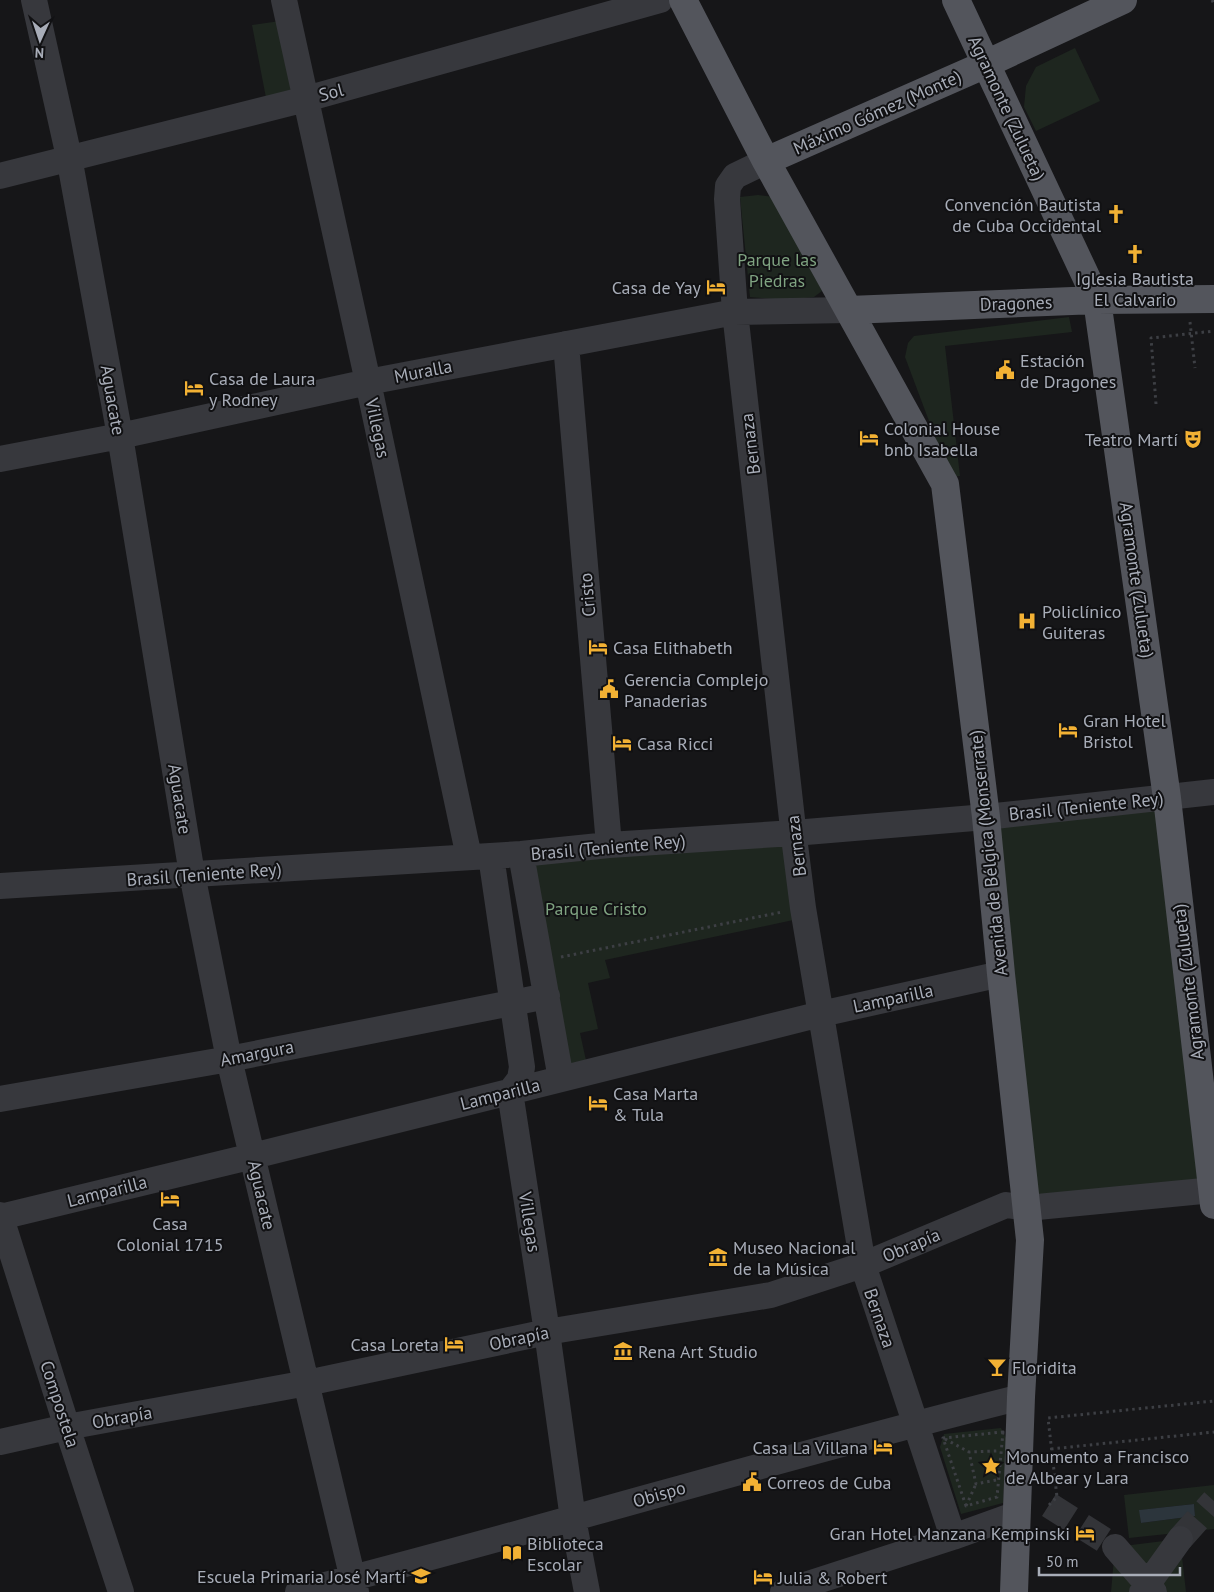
<svg xmlns="http://www.w3.org/2000/svg" width="1214" height="1592" font-family="'PT Sans',sans-serif">
<style>
.green{fill:#1e261f;fill-rule:evenodd}
.water{fill:#2c353c}
.lines{fill:none;stroke-linecap:round;stroke-linejoin:round}
.minor-tunnel{stroke:#333438;stroke-width:26;stroke-dasharray:26 13;stroke-linecap:butt}
.path{stroke:#3d3f44;stroke-width:3;stroke-dasharray:2.5 4;stroke-linecap:butt}
.minor{stroke:#37383d;stroke-width:26}
.major{stroke:#53555c;stroke-width:28}
.labels{text-anchor:middle;dominant-baseline:central;stroke-width:4;stroke-linejoin:round;paint-order:stroke}
.street-label{font-size:18px;fill:#a8adb8;stroke:#111113}
.poi-label{font-size:18px;fill:#a8adb8;stroke:#111113;text-anchor:start}
.park-label{font-size:18px;fill:#7fa381;stroke:#111113}
</style>
<rect width="100%" height="100%" fill="#161618"/>
<path class="green" d="M280,21l15,76 -28,6 -15,-78z
M1075,48l25,53 -64,30 -12,-24 2,-21 10,-19z
M758,195l16,2 48,94 -8,6 -28,3 -36,-3 -10,-100z
M1069,317l3,15 -127,14 15,130 -10,1 -45,-120 3,-14 6,-7z
M1160,808l43,371 -169,17 -41,-372z
M787,838l11,81 -193,41 5,18 -22,5 10,46 -18,4 7,32 -18,4 -35,-206z
M1001,1428l5,10 -3,65 -42,11 -21,-67 4,-13z
M1214,1485v44l-85,9 -5,-43zM1194,1504l1,12 -54,7 -1,-13z
M1180,1539l6,53h-75l4,-45z"/>
<path class="water" d="M1194,1504l1,12 -54,7 -2,-13z"/>
<g class="lines">
<path class="minor-tunnel" d="M1049,1505l66,42
M1180,1539l34,-38"/>
<path class="path" d="M1212,0l2,4
M1190,322l5,46
M1156,404l-5,-66 63,-7
M561,957l221,-45
M1003,1432l-6,65 -31,9 -23,-68z
M945,1439l24,13
M1051,1449l163,-17
M996,1480l-20,4 -7,-32 28,-1
M1049,1505l8,-8 -9,-79 166,-17
M966,1506l10,-22"/>
<path class="minor" d="M34,0l35,157 51,279 72,438 37,185 127,533
M284,0l84,382 101,475
M766,161l-31,15 -7,10 -1,13 8,113 59,525 9,71 60,357 90,272
M0,176l306,-77 354,-99
M566,344l43,501
M0,459l120,-23 248,-54 367,-70 114,-2
M521,854l40,225
M491,856l31,211 -2,12 -10,13 37,240 26,187 14,73
M0,886l521,-32 88,-9 185,-12 192,-16 228,-25
M0,1099l229,-40 318,-63
M0,1215l67,212 54,165
M0,1217l253,-61 568,-142 180,-40
M0,1442l67,-15 240,-44 240,-51 224,-37 92,-30 143,-60 21,3 187,-18
M1115,1547l39,45
M298,1592c242,-61 481,-135 723,-195
M783,1592l170,-55 64,-23
M1142,1592l38,-53"/>
<path class="major" d="M683,0l83,161 179,323 41,333 15,157 29,266 -9,157 -7,195
M956,0l141,300 70,498 47,407
M766,161l209,-92 148,-69
M849,310l248,-10 117,-1"/>
</g>
<defs>
<g id="church-bare" transform="scale(1.5)"><path d="M-1.2-6h2.4v3.5h3.3v2.4h-3.3V6h-2.4V-.1h-3.3v-2.4h3.3Z" fill="#f2b134" stroke="#111113" stroke-width="2.5" paint-order="stroke"/></g>
<g id="hotel-bare" transform="scale(1.5)"><path d="M-6-4.5h1.5V1H6V5H4.5V3h-9V5H-6ZM-4 0a1.8 1.8 0 1 1 3.6 0ZM.5 0V-2.5h3Q6-2.5 6 0Z" fill="#f2b134" stroke="#111113" stroke-width="2.5" paint-order="stroke"/></g>
<g id="civic-bare" transform="scale(1.5)"><path d="M-.6-6.5H3V-4.5H.6V-3L4-1V1h2V6H-6V1h2V-1L-.6-3ZM-1.2 2.5V6h2.4V2.5Z" fill="#f2b134" stroke="#111113" stroke-width="2.5" paint-order="stroke"/></g>
<g id="theatre-bare" transform="scale(1.5)"><path d="M-5-5.5Q0-4 5-5.5V0Q5 5 0 6Q-5 5-5 0ZM-3.3-2.5H-1v1.5H-3.3ZM1-2.5H3.3v1.5H1ZM-2.8 1Q0 5.5 2.8 1Z" fill="#f2b134" stroke="#111113" stroke-width="2.5" paint-order="stroke"/></g>
<g id="hospital-bare" transform="scale(1.5)"><path d="M-5-5h3v3.5h4V-5h3V5h-3V1.5h-4V5h-3Z" fill="#f2b134" stroke="#111113" stroke-width="2.5" paint-order="stroke"/></g>
<g id="museum-bare" transform="scale(1.5)"><path d="M0-6L6-3V-2H-6V-3ZM-5-1h2V3h-2ZM-1-1h2V3h-2ZM3-1h2V3H3ZM-6 4H6V6H-6Z" fill="#f2b134" stroke="#111113" stroke-width="2.5" paint-order="stroke"/></g>
<g id="bar-bare" transform="scale(1.5)"><path d="M-6-5H6L.8 .8V4.5H3.5V6h-7V4.5H-.8V.8Z" fill="#f2b134" stroke="#111113" stroke-width="2.5" paint-order="stroke"/></g>
<g id="sight-bare" transform="scale(1.5)"><path d="M0-6L1.8-2.2L6-1.7L2.9 1.2L3.7 5.4L0 3.3L-3.7 5.4L-2.9 1.2L-6-1.7L-1.8-2.2Z" fill="#f2b134" stroke="#111113" stroke-width="2.5" paint-order="stroke"/></g>
<g id="library-bare" transform="scale(1.5)"><path d="M-6-4Q-3-5.5-.7-3.5V5Q-3 3-6 4ZM6-4Q3-5.5 .7-3.5V5Q3 3 6 4Z" fill="#f2b134" stroke="#111113" stroke-width="2.5" paint-order="stroke"/></g>
<g id="school-bare" transform="scale(1.5)"><path d="M0-5L7-2L0 1L-7-2ZM-4 1L0 2.5L4 1V4Q0 6-4 4Z" fill="#f2b134" stroke="#111113" stroke-width="2.5" paint-order="stroke"/></g>
</defs>
<g fill-rule="evenodd">
<use href="#church-bare" x="1116" y="214"/>
<use href="#church-bare" x="1135" y="254"/>
<use href="#hotel-bare" x="716" y="287"/>
<use href="#civic-bare" x="1005" y="370"/>
<use href="#hotel-bare" x="194" y="388"/>
<use href="#hotel-bare" x="869" y="438"/>
<use href="#theatre-bare" x="1193" y="439"/>
<use href="#hospital-bare" x="1027" y="621"/>
<use href="#hotel-bare" x="598" y="647"/>
<use href="#civic-bare" x="609" y="689"/>
<use href="#hotel-bare" x="1068" y="730"/>
<use href="#hotel-bare" x="622" y="743"/>
<use href="#hotel-bare" x="598" y="1103"/>
<use href="#hotel-bare" x="170" y="1199"/>
<use href="#museum-bare" x="718" y="1257"/>
<use href="#hotel-bare" x="454" y="1344"/>
<use href="#museum-bare" x="623" y="1351"/>
<use href="#bar-bare" x="997" y="1367"/>
<use href="#hotel-bare" x="883" y="1447"/>
<use href="#sight-bare" x="991" y="1466"/>
<use href="#civic-bare" x="752" y="1482"/>
<use href="#hotel-bare" x="1085" y="1533"/>
<use href="#library-bare" x="512" y="1553"/>
<use href="#school-bare" x="421" y="1576"/>
<use href="#hotel-bare" x="763" y="1577"/>
</g>
<g class="labels">
<g class="street-label">
<text transform="translate(331 92) rotate(-15)">Sol</text>
<text transform="translate(1007 108) rotate(65)">Agramonte (Zulueta)</text>
<text transform="translate(877 112) rotate(-24)">Máximo Gómez (Monte)</text>
<text transform="translate(1016 303) rotate(-2)">Dragones</text>
<text transform="translate(423 371) rotate(-11)">Muralla</text>
<text transform="translate(113 400) rotate(80)">Aguacate</text>
<text transform="translate(378 428) rotate(78)">Villegas</text>
<text transform="translate(750 444) rotate(-97)">Bernaza</text>
<text transform="translate(1137 580) rotate(82)">Agramonte (Zulueta)</text>
<text transform="translate(587 595) rotate(-95)">Cristo</text>
<text transform="translate(180 799) rotate(81)">Aguacate</text>
<text transform="translate(1086 806) rotate(-6)">Brasil (Teniente Rey)</text>
<text transform="translate(796 846) rotate(-97)">Bernaza</text>
<text transform="translate(608 847) rotate(-5)">Brasil (Teniente Rey)</text>
<text transform="translate(988 853) rotate(-96)">Avenida de Bélgica (Monserrate)</text>
<text transform="translate(204 874) rotate(-4)">Brasil (Teniente Rey)</text>
<text transform="translate(1188 982) rotate(-97)">Agramonte (Zulueta)</text>
<text transform="translate(893 998) rotate(-12)">Lamparilla</text>
<text transform="translate(257 1053) rotate(-11)">Amargura</text>
<text transform="translate(500 1094) rotate(-14)">Lamparilla</text>
<text transform="translate(107 1191) rotate(-14)">Lamparilla</text>
<text transform="translate(262 1195) rotate(77)">Aguacate</text>
<text transform="translate(530 1222) rotate(81)">Villegas</text>
<text transform="translate(911 1245) rotate(-23)">Obrapía</text>
<text transform="translate(880 1318) rotate(71)">Bernaza</text>
<text transform="translate(519 1338) rotate(-12)">Obrapía</text>
<text transform="translate(60 1404) rotate(72)">Compostela</text>
<text transform="translate(122 1417) rotate(-10)">Obrapía</text>
<text transform="translate(659 1494) rotate(-16)">Obispo</text>
</g>
<g class="poi-label">
<text x="1101" y="204" text-anchor="end">Convención Bautista<tspan x="1101" dy="21">de Cuba Occidental</tspan></text>
<text x="1135" y="278" text-anchor="middle">Iglesia Bautista<tspan x="1135" dy="21">El Calvario</tspan></text>
<text x="701" y="287" text-anchor="end">Casa de Yay</text>
<text x="1020" y="360">Estación<tspan x="1020" dy="21">de Dragones</tspan></text>
<text x="209" y="378">Casa de Laura<tspan x="209" dy="21">y Rodney</tspan></text>
<text x="884" y="428">Colonial House<tspan x="884" dy="21">bnb Isabella</tspan></text>
<text x="1178" y="439" text-anchor="end">Teatro Martí</text>
<text x="1042" y="611">Policlínico<tspan x="1042" dy="21">Guiteras</tspan></text>
<text x="613" y="647">Casa Elithabeth</text>
<text x="624" y="679">Gerencia Complejo<tspan x="624" dy="21">Panaderias</tspan></text>
<text x="1083" y="720">Gran Hotel<tspan x="1083" dy="21">Bristol</tspan></text>
<text x="637" y="743">Casa Ricci</text>
<text x="613" y="1093">Casa Marta<tspan x="613" dy="21">&amp; Tula</tspan></text>
<text x="170" y="1223" text-anchor="middle">Casa<tspan x="170" dy="21">Colonial 1715</tspan></text>
<text x="733" y="1247">Museo Nacional<tspan x="733" dy="21">de la Música</tspan></text>
<text x="439" y="1344" text-anchor="end">Casa Loreta</text>
<text x="638" y="1351">Rena Art Studio</text>
<text x="1012" y="1367">Floridita</text>
<text x="868" y="1447" text-anchor="end">Casa La Villana</text>
<text x="1006" y="1456">Monumento a Francisco<tspan x="1006" dy="21">de Albear y Lara</tspan></text>
<text x="767" y="1482">Correos de Cuba</text>
<text x="1070" y="1533" text-anchor="end">Gran Hotel Manzana Kempinski</text>
<text x="527" y="1543">Biblioteca<tspan x="527" dy="21">Escolar</tspan></text>
<text x="406" y="1576" text-anchor="end">Escuela Primaria José Martí</text>
<text x="778" y="1577">Julia &amp; Robert</text>
</g>
<g class="park-label">
<text x="777" y="259">Parque las<tspan x="777" dy="21">Piedras</tspan></text>
<text x="596" y="908">Parque Cristo</text>
</g>
</g>
<g transform="translate(40 40) rotate(183)" stroke="#111113" stroke-width="4" paint-order="stroke">
<path d="M0-4L9 19L0 12L-9 19Z" fill="#a8adb8"/>
<text y="-8" font-size="14" font-weight="bold" text-anchor="middle" fill="#a8adb8">N</text>
</g>
<path d="M1039 1567v8h141v-8" fill="none" stroke="#a8adb8" stroke-width="2.5"/>
<text x="1046" y="1567" font-size="15" fill="#a8adb8" stroke="#111113" stroke-width="4" paint-order="stroke">50 m</text>
</svg>
